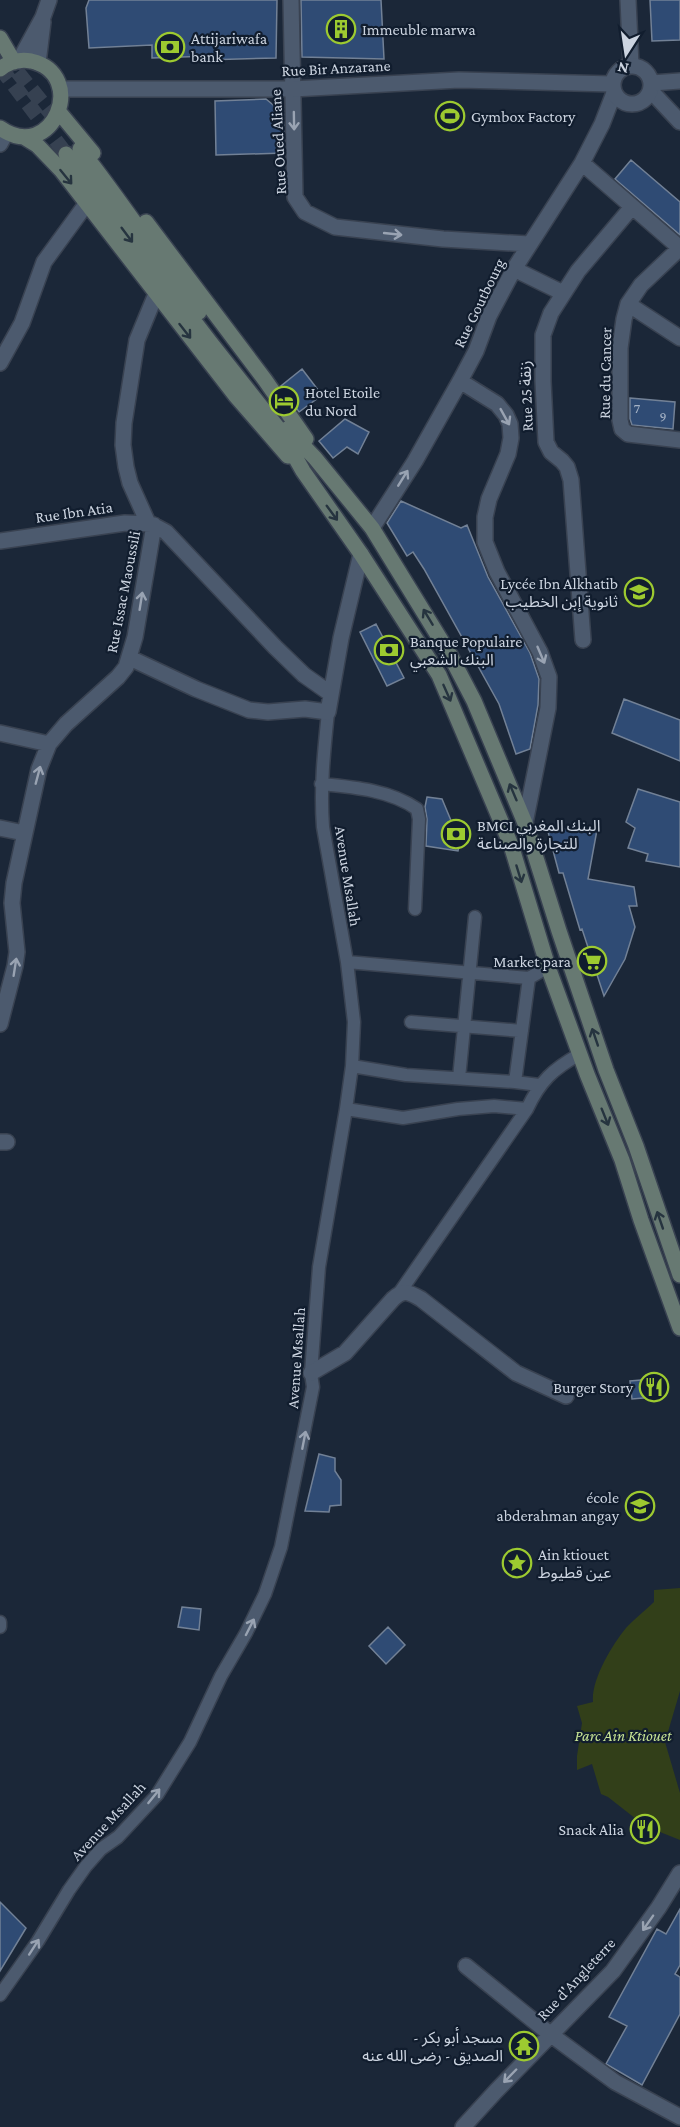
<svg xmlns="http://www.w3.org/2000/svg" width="680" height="2127" font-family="'Crimson Pro','Noto Sans Arabic',serif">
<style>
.green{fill:#323f19}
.building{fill:#2f4b74;stroke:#728196;stroke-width:1.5}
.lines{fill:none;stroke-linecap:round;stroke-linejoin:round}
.secondary-tunnel{stroke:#364151;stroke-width:15;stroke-dasharray:15 8;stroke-linecap:butt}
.pedestrian-casing{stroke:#394251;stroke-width:15}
.minor-casing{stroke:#394251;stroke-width:18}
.tertiary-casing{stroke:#394251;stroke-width:18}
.secondary-casing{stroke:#394251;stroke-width:18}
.pedestrian{stroke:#4c5a6e;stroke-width:12}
.minor{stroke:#4c5a6e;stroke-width:15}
.tertiary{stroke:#4c5a6e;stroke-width:15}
.secondary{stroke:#677972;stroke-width:15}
.oneway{stroke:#99a3b2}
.oneway2{stroke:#26343f}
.labels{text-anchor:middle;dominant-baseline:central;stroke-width:4.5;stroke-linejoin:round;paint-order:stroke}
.number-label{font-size:14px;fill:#a5b2c5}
.poi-label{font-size:16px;fill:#ccd4e0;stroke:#111d2e;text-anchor:start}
.street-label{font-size:16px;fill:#ccd4e0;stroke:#111d2e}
.park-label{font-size:16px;font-style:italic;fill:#c6e394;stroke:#111d2e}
</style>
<rect width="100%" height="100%" fill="#1b2738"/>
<path class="green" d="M680,1588v103l-15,51 15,51v47l-35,-14 -37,-29 -7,-3 -9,-30 -15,6v-14l5,-33 -5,-17 16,-4c-2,-22 19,-57 33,-74 8,-9 19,-17 28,-26v-12z"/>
<path class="building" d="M89,0h188l-1,58 -71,2 5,-4 -58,2v-13l-63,3 -3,-40z
M301,0h80l3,59 -82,-2z
M650,0h30v40l-28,1z
M266,99l18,15v39l-68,2 -1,-54z
M631,160l49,42v33l-65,-56z
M302,369l20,26 -23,17 -18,-26z
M630,398l45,4 -2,27 -41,-4 -2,-6z
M345,419l24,13 -11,22 -11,-7 -14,11 -14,-17z
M401,501l60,27 6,-3 21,52 42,76 9,26 -1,26 -8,44 -14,5 -17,-50 -75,-135 -11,-17 -6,4 -20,-33z
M376,624l28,54 -17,8 -27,-54z
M624,699l56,21v41l-68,-28z
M638,789l42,13v65l-34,-6 2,-7 -20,-6 7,-20 -9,-6z
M427,797l15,2 18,43 -2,9 -32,-5 1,-27 -2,-12z
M547,828l50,2 -9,49 46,8 3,19h-8l6,21 -10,32 -21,37 -22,-67 -2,1 -17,-57h-4z
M653,1379l2,18 -23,2 -2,-18z
M319,1454l16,4v13l6,9v25l-11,1 -1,6 -24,-1z
M182,1607l19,2 -2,21 -21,-3z
M388,1627l17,18 -19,19 -17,-18z
M0,1902l26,26 -26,43z
M680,1909v56l-5,9 5,3v37l-38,71 -36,-21 21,-38 -18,-9 48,-88 9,5z"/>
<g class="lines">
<path class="secondary-tunnel" d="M3,54l58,72
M0,67l66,87"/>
<g class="pedestrian-casing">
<path id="pedestrian" d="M321,784c32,3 69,6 96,25l2,10 -4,90
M347,962l182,16
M411,1022l111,9
M352,1066l54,9 109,7 24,3
M459,1078l16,-161
M515,1082l14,-104 19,-11
M346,1109l57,9 55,-9 36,-3 33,3
M400,1292l127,-183c13,-28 26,-40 53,-55
M0,1622v5
M0,1995l38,-54 31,-51 17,-24 15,-17 17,-12 39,-42 33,-53 31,-66 25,-43 19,-39 16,-47 32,-160 -2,-14 8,-106 27,-158 6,-43 2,-44 -7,-60 -24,-135c-3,-39 1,-76 5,-115"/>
</g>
<g class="minor-casing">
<path id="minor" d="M291,0l4,197 10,15 30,15 108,12 86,5
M628,0l3,65
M19,61l24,-44 6,-17
M38,63l5,-41
M651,91l29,31
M582,163l98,85
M680,248l-39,37 -13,19 -4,15 -4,29v72l2,9 6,5 52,6
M514,269l49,24
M628,304l52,34
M0,363l22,-40 22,-61 43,-59
M460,381l37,23 9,11 4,9 1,14 -3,16 -19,45 -4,18v25l12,30 43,80 9,25 -1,31 -23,115
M148,523l-18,-40 -4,-16 -3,-22 1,-22 13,-83 19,-46
M372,528l43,-67 45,-80 16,-30 13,-35 25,-47 68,-106 20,-39 12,-31
M0,541l125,-18 26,1 15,8 109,115 29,28 27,19
M583,640l-12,-160 -4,-13 -5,-6 -11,-9 -5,-10 -3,-61v-46l8,-22 27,-42 54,-64
M130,658l66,31 53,21 19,2 37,-3 23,3 13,-74 20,-84
M0,733l49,11
M0,828l24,5
M0,1024l15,-58 2,-14 -5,-49 2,-20 25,-114 10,-25 17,-20 52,-47 8,-10 9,-30 19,-112
M0,1142h7
M311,1373l34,-20 48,-54c11,-10 16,-7 28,0l95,74 50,23
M466,1966l84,68 65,48 65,35
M463,2127l33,-36 117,-120 46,-64 21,-34"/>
</g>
<g class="tertiary-casing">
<path id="tertiary" d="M613 85a19 19 0 1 1 38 0a19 19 0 1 1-38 0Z
M652,83l28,-2
M60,89h233l166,-9 153,4
M0,144l6,-11"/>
</g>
<g class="secondary-casing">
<path id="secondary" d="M0,38l14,24
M0,69c9,-7 20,-10 31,-8 58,13 22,104 -31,67
M59,112l34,41
M24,137l13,8 24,25 174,225 53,61
M80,149c42,53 78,109 119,163
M66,154l144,188 71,90 22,39 58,83 78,121 72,170 37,122 39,107 35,86 19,60 39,108
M146,222l119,158 41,59
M287,429l28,29 57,70 78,127 24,46 51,122 34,108 47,139 30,76 44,129"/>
</g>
<use href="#pedestrian" class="pedestrian"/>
<use href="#minor" class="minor"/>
<use href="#tertiary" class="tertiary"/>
<use href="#secondary" class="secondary"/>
</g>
<defs><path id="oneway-shaft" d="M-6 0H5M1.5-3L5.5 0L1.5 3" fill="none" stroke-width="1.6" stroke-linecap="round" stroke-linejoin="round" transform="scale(1.5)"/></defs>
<g class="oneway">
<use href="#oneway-shaft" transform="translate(294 121) rotate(89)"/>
<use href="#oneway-shaft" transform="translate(393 234) rotate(6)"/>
<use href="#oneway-shaft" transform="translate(505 417) rotate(61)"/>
<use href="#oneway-shaft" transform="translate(403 478) rotate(-58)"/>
<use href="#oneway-shaft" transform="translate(141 601) rotate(-81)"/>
<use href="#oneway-shaft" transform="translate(541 655) rotate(67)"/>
<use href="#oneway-shaft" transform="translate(38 775) rotate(-75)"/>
<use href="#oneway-shaft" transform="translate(15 967) rotate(-81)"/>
<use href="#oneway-shaft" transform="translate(304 1440) rotate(-79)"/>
<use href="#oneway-shaft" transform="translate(250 1627) rotate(-63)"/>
<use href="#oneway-shaft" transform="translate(154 1796) rotate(-51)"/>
<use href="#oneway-shaft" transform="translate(648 1923) rotate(125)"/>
<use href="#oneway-shaft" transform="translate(34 1947) rotate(-57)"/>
<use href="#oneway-shaft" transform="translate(510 2076) rotate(134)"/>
</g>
<g class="oneway2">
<use href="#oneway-shaft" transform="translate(66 177) rotate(51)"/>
<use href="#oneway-shaft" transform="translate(127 235) rotate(53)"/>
<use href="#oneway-shaft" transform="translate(185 331) rotate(52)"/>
<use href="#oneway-shaft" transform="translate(332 513) rotate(54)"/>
<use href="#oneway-shaft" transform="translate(428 617) rotate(-121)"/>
<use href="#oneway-shaft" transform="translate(447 693) rotate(66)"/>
<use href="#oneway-shaft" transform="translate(513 792) rotate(-113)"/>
<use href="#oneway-shaft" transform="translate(519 874) rotate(73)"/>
<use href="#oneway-shaft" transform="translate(595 1037) rotate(-109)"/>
<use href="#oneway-shaft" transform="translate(605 1117) rotate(68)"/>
<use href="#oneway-shaft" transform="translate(660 1220) rotate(-109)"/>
</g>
<defs>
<g id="building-ring" transform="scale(1.5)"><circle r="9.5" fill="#111d2e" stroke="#9dca30" stroke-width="1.5"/><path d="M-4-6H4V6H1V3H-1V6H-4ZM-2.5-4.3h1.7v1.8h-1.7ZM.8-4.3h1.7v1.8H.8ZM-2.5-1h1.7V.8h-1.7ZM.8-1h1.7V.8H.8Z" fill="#9dca30"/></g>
<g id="bank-ring" transform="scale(1.5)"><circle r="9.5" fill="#111d2e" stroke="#9dca30" stroke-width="1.5"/><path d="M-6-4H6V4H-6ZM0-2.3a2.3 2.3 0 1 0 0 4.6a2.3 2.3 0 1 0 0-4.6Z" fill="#9dca30"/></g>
<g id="stadium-ring" transform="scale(1.5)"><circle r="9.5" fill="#111d2e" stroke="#9dca30" stroke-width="1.5"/><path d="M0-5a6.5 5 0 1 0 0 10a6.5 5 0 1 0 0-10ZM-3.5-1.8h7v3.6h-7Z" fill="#9dca30"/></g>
<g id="hotel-ring" transform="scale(1.5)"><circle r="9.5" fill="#111d2e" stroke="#9dca30" stroke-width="1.5"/><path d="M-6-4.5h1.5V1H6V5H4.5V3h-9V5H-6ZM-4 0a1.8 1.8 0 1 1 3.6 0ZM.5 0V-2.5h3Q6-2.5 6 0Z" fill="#9dca30"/></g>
<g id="school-ring" transform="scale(1.5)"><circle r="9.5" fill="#111d2e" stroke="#9dca30" stroke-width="1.5"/><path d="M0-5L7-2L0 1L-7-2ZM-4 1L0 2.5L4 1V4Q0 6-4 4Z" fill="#9dca30"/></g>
<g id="supermarket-ring" transform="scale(1.5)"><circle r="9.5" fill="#111d2e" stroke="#9dca30" stroke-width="1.5"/><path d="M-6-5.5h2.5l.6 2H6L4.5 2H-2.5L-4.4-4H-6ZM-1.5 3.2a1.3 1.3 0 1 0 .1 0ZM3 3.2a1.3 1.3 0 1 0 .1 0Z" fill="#9dca30"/></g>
<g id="restaurant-ring" transform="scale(1.5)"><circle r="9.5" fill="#111d2e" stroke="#9dca30" stroke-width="1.5"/><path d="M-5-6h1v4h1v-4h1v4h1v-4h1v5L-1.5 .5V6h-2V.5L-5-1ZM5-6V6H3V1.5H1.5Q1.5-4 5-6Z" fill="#9dca30"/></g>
<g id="sight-ring" transform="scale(1.5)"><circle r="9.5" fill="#111d2e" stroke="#9dca30" stroke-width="1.5"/><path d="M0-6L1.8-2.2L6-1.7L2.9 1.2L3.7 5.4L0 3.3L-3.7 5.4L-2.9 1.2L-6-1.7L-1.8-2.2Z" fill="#9dca30"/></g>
<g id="temple-ring" transform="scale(1.5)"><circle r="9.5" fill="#111d2e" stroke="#9dca30" stroke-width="1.5"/><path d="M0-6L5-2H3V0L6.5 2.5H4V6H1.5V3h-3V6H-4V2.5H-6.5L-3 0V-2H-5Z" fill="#9dca30"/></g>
</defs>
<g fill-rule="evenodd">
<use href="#building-ring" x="341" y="29"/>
<use href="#bank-ring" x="170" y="47"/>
<use href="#stadium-ring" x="450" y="116"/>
<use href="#hotel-ring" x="284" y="401"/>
<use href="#school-ring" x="639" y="592"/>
<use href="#bank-ring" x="389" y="650"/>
<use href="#bank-ring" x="456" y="834"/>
<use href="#supermarket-ring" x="592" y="961"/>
<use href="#restaurant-ring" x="654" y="1387"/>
<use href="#school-ring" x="640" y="1506"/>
<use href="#sight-ring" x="517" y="1563"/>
<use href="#restaurant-ring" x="645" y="1829"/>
<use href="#temple-ring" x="524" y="2046"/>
</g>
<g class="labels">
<g class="number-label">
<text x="637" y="408">7</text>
<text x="663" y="416">9</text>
</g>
<g class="poi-label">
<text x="362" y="29">Immeuble marwa</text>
<text x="191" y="38">Attijariwafa<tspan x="191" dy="18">bank</tspan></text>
<text x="471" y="116">Gymbox Factory</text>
<text x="305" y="392">Hotel Etoile<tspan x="305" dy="18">du Nord</tspan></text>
<text x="618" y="583" text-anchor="end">Lycée Ibn Alkhatib<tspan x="618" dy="18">ثانوية إبن الخطيب</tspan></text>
<text x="410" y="641">Banque Populaire<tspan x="410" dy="18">البنك الشعبي</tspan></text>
<text x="477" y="825">BMCI البنك المغربي<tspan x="477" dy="18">للتجارة والصناعة</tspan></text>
<text x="571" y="961" text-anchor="end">Market para</text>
<text x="633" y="1387" text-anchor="end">Burger Story</text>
<text x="619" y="1497" text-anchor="end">école<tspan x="619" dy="18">abderahman angay</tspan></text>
<text x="538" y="1554">Ain ktiouet<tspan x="538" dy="18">عين قطيوط</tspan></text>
<text x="624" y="1829" text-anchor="end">Snack Alia</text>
<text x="503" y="2037" text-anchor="end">- مسجد أبو بكر<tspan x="503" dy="18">الصديق - رضى الله عنه</tspan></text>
</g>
<g class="street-label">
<text transform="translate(336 68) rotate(-3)">Rue Bir Anzarane</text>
<text transform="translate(278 142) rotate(-93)">Rue Oued Aliane</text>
<text transform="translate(479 303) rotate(-64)">Rue Goutbourg</text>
<text transform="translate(605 373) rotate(-89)">Rue du Cancer</text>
<text transform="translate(526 396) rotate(-92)">Rue 25 زنقة</text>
<text transform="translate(74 512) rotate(-8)">Rue Ibn Atia</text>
<text transform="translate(123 592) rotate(-79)">Rue Issac Maoussili</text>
<text transform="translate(348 876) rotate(81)">Avenue Msallah</text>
<text transform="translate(296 1358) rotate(-86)">Avenue Msallah</text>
<text transform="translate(108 1821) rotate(-47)">Avenue Msallah</text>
<text transform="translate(576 1979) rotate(-47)">Rue d'Angleterre</text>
</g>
<g class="park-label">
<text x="623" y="1735">Parc Ain Ktiouet</text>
</g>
</g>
<g transform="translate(626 54) rotate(192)" stroke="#111d2e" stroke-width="4.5" paint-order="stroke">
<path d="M0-4.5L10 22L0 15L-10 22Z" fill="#ccd4e0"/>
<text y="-9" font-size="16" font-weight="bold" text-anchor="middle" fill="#ccd4e0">N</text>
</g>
</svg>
